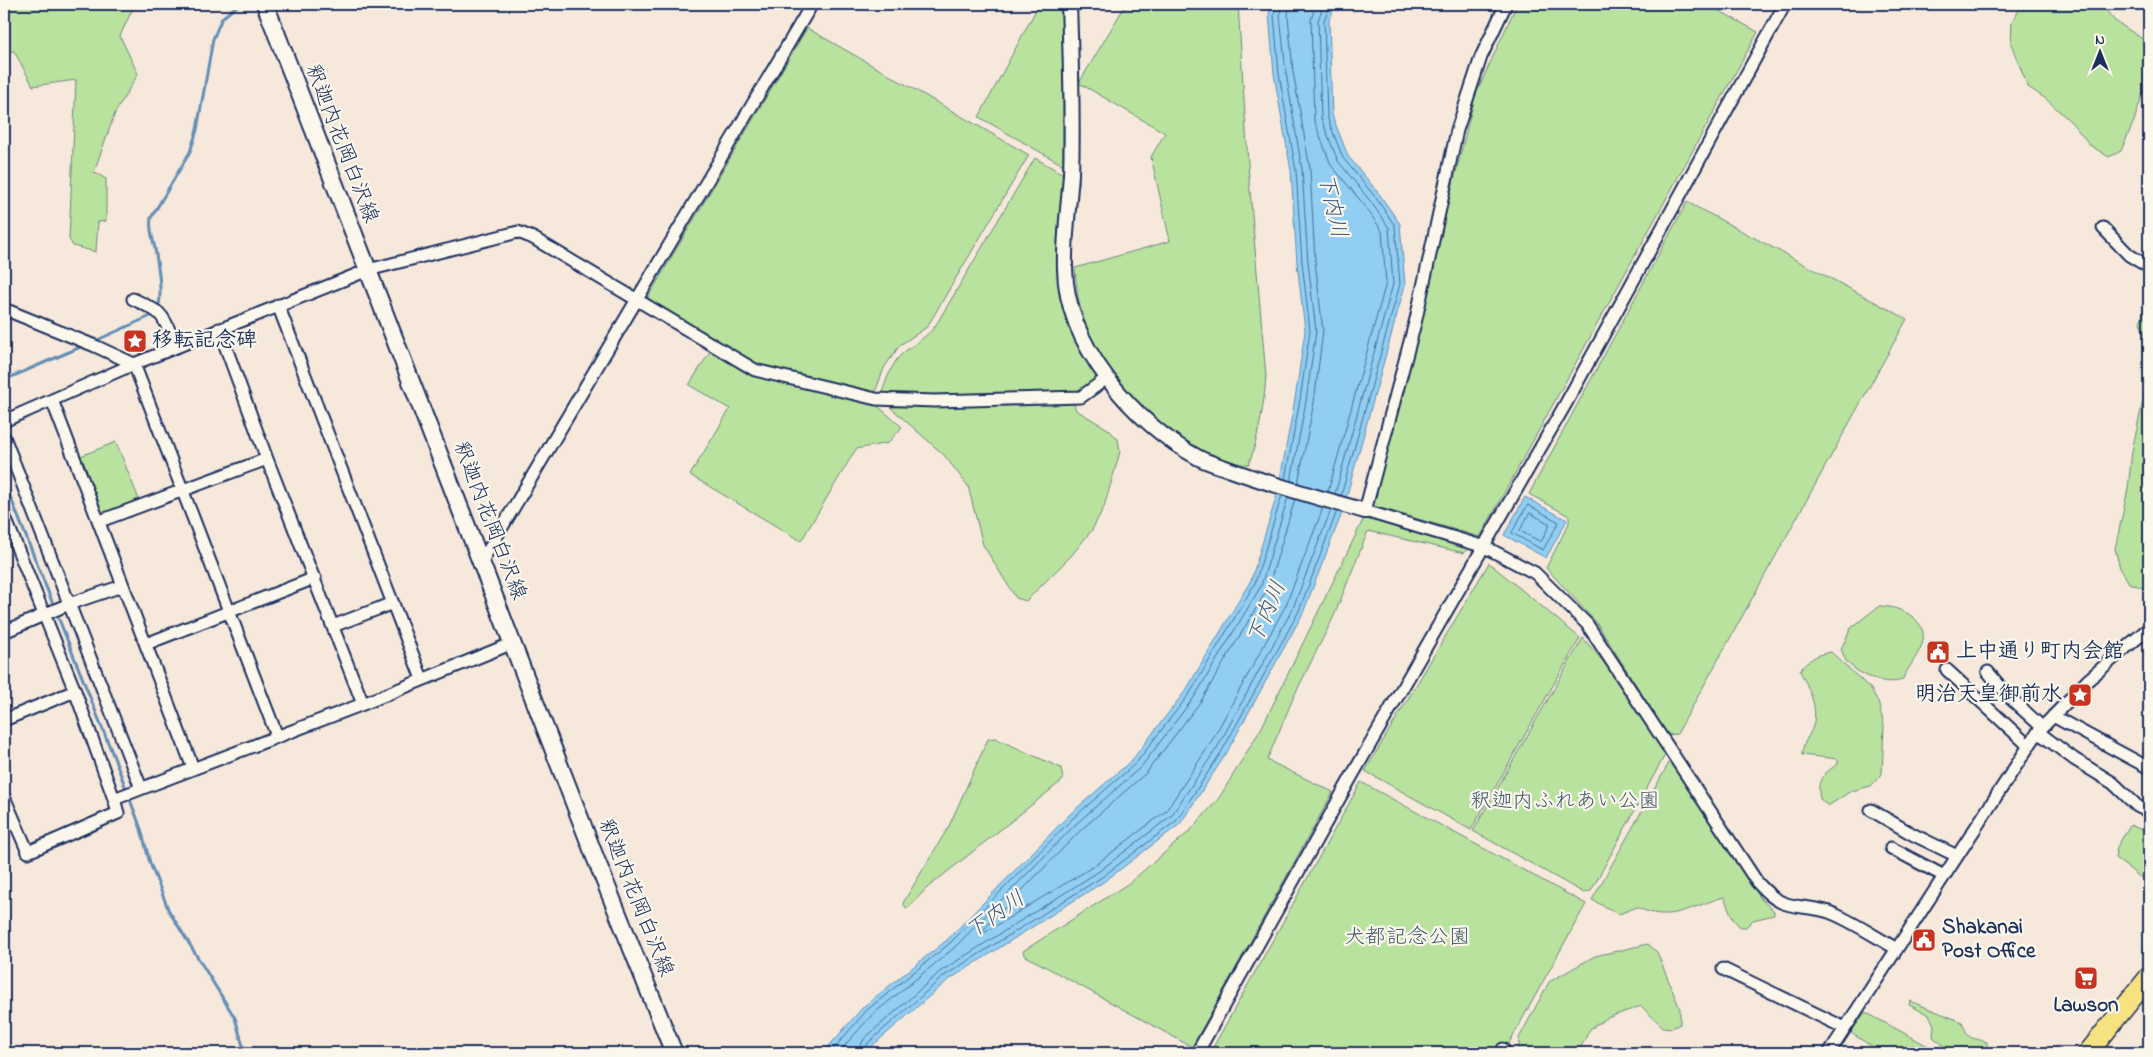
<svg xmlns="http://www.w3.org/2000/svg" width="2153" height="1057" font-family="'Indie Flower','Klee One',sans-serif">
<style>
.green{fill:#b9e29e;stroke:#6a887e}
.water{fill:#91cef1;stroke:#628eb6}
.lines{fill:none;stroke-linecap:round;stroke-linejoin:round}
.shore{stroke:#4a6f99;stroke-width:1}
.stream{stroke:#628eb6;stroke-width:3}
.minor-casing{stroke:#1b2f5e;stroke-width:15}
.tertiary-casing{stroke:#1b2f5e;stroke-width:18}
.secondary-casing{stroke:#1b2f5e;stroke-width:20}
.trunk-casing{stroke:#1b2f5e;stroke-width:22}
.minor{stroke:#fbf7ec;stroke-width:11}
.tertiary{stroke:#fbf7ec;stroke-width:14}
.secondary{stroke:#fbf7ec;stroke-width:16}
.trunk{stroke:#f7e281;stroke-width:19}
.labels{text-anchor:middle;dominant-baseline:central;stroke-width:4.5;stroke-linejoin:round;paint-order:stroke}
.street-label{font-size:21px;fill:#1b2f5e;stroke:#fbf7ec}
.poi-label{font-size:21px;font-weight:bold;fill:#1b2f5e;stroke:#fbf7ec;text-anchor:start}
.park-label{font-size:21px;fill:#425c6e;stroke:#fbf7ec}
.water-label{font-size:22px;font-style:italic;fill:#385783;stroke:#fbf7ec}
</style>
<rect width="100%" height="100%" fill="#f7e8dc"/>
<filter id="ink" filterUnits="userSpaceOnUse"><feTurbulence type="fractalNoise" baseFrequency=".02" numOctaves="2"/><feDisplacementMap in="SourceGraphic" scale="10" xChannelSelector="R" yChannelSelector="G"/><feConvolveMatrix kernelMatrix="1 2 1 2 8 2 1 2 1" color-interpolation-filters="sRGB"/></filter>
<g filter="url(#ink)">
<path class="green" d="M4,4h131l-15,32 18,38 -23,39 -21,59 12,7v42l-8,1 -2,30 -23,-6 -4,-7 7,-159 -43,6 -19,-35 -10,1z
M1039,4h22l2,41v120l-84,-48z
M1126,4h112l11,175 17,197c-2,30 -7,59 -17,88 -55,6 -134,-77 -157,-122 -12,-24 -15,-48 -17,-74l95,-27 -19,-84 14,-24 -86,-50z
M1517,4h190l51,28 -278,505 -110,-32 54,-204 51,-205z
M2023,4h78l14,17 34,22v31l-15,47 -13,30 -12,6 -18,-11 -19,-23 -26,-24 -18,-12 -17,-43 1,-23z
M807,28l222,127 -102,172 -27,18 -16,23 -10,27 -117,-30 -110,-66z
M1035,158l30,17c-6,41 -14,93 -2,134 7,25 21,46 34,68l-13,12 -7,3 -196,3c5,-13 10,-32 22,-42 12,-10 23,-15 33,-28z
M1687,202l220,117 -230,415 -9,1 -72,-113 -50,-54 23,-45v-7l-40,-22z
M2144,311h5v37l-9,-26z
M711,350l162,52 29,25 -14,16 -32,6 -55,92 -111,-66 40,-66 -41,-24z
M2149,373v215h-6l-14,-5 -9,-15 -5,-19 13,-60 4,-38z
M1073,402l3,8 32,19 10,10 2,13 -16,55 -12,23 -21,26 -45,45 -10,-3 -33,-53 -15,-59 -24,-31 -54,-48z
M116,442l24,60 -34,14 -5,-3 -23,-56z
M1364,518l104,31 -4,4 -96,-22 -34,85 -40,80 -27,64 66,32 -141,255 -168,-92 -1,-4 106,-68 61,-52 29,-33 43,-71z
M1489,563l91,75 -109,192 -106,-59z
M1879,606c18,0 48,11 44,35 -3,12 -15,27 -21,39 -15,6 -42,-4 -54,-17 -4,-3 -5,-10 -7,-14l10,-21z
M1583,638l37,43 46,72 -75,138 -7,2 -111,-62z
M1831,652l40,37 7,13 6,23 -2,49 -11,12 -20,5 -23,15 -8,-7c-4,-20 3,-25 18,-35v-5l-36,-4c-1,-10 8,-19 11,-29 6,-19 -5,-39 -13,-55 7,-11 17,-17 31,-19z
M995,738l66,30 2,12 -136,108 -20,21 -4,-6 46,-77 39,-87z
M1670,761l6,4 85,134 13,12v4l-21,5 -7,7h-6l-7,-8 -9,-22c-32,9 -55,27 -87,10l-18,7 -27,-14z
M1361,782l225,122 -77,139 2,10h-297l-3,-2z
M2149,822v62l-34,-26 2,-11 13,-22 12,5z
M1648,944l9,8 23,57v15l-8,4 -9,-1 -22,-21 -34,12 -17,11 -12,24h-59v-15l30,-56 46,-26z
M1910,1001l52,21c8,20 7,14 25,20v7l-3,4h-31l-20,-16 1,-12 -5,-10 -20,-10z
M1865,1012l76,41h-59l-31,-20z"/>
<path class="water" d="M1271,4h65l-7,16 3,95 16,41 32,39 20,29 5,61 -63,228 -39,100 -77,141 -46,70 -75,57 -158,100 -76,66 -4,6h-44l41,-47 83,-66 122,-125 63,-55 54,-70 65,-110 26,-85 18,-96 10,-68 -8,-68 -6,-92 -17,-97 -5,-60z
M1525,497l42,23 -21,38 -42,-23z"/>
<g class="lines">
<path class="shore" d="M1276,4l-2,11 5,59 17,97 6,91 8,69 -10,69 -15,79
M1282,4l-2,11 6,58 16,97 6,92 8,69 -10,70 -15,80
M1289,4l-1,12 5,56 17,97 5,92 8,70 -9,71 -16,81
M1316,4l-5,16 3,100 17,45 34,41 17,25 4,52 -58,209
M1324,4l-6,16 3,98 17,43 33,41 18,26 4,56 -58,210
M1331,4l-7,16 3,97 16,41 33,40 19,28 5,58 -59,212
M1295,499l-27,89 -67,113 -55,72 -64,56 -99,101 1,3 110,-67 72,-55 44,-67 76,-139 37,-97
M1528,505l31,17 -16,28 -31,-17z
M1530,513l20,11 -9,18 -21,-11z
M830,1053l37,-43 83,-67 122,-124 64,-56 54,-70 65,-110 27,-88
M838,1053l34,-38 82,-67 123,-125 64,-56 54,-71 66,-110 27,-89
M857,1053l7,-14 77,-68 157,-99 73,-56 46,-68 76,-140 38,-98
M863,1053l5,-10 76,-67 158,-99 74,-56 46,-70 77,-140 38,-100"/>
<path class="stream" d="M159,305c3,-17 -1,-39 -4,-56 -2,-10 -6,-20 -4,-31l39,-66 7,-22 16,-91 9,-21 16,-13
M95,341l58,-26
M4,380l79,-34
M4,481l115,289 22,59 9,34 19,48 66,107 10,35"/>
<g class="minor-casing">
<path id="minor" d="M1506,4l-25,53 -24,73 -41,189 -51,192 120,36 50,26 52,51 170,258c28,32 37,20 72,30 20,7 48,26 68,37
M2103,228l26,27 20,12
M133,299c33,15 29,15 43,48
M278,305l144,374
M4,309l91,37 39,18 143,372
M219,329l48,130 96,245
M52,400l141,368
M4,421l130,-57 234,-94 150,-38 15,6 222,132 121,29 59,2 146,-4 26,-19
M4,437l137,351
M4,515l71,176 39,108 4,14 -90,39 -24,-55
M100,521l167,-62
M482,561l330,-557
M333,626l60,-23
M4,632l65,-28 53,-18
M146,644l169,-66
M1947,670l82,76
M1988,672l22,26 32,29
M2053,716l96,52
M4,720l71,-29
M2038,732l36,27 39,24 24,23 12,6
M114,799l249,-95 150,-61
M1871,810l41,24 45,22
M1891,848l53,28
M1723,969l122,59
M1503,1049v4
M1197,1053l156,-279 212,-369 220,-401
M1829,1053l209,-321 50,-52 61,-52"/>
</g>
<g class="tertiary-casing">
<path id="tertiary" d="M1069,4c2,57 4,113 2,170 -2,31 -7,63 -6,94 1,77 69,156 134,190 10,5 21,8 32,12 44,16 89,28 134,41"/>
</g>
<g class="secondary-casing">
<path id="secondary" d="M265,4l330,853 79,196"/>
</g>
<g class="trunk-casing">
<path id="trunk" d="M2088,1053l61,-76"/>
</g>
<use href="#minor" class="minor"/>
<use href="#tertiary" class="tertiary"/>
<use href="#secondary" class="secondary"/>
<use href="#trunk" class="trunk"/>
</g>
</g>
<defs>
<g id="sight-square" transform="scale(1.25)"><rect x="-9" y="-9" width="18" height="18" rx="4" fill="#c8321e" stroke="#fbf7ec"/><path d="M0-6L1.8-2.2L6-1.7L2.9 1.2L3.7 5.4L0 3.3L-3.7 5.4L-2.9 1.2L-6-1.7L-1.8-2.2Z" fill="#fff"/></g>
<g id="civic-square" transform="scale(1.25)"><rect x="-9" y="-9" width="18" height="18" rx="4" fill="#c8321e" stroke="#fbf7ec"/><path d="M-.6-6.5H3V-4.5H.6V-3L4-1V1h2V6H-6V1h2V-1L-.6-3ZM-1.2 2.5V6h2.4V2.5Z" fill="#fff"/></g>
<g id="supermarket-square" transform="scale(1.25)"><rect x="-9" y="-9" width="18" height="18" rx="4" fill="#c8321e" stroke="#fbf7ec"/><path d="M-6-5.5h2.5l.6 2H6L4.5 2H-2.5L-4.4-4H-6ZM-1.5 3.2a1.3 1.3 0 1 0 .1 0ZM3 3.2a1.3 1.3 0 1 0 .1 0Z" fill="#fff"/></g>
</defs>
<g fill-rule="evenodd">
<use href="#sight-square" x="135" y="341"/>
<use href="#civic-square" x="1938" y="652"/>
<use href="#sight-square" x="2080" y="695"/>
<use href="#civic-square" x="1924" y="940"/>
<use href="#supermarket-square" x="2086" y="978"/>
</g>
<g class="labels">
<g class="street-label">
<text transform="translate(341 144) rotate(69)">釈迦内花岡白沢線</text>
<text transform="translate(489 521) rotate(69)">釈迦内花岡白沢線</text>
<text transform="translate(635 898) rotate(68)">釈迦内花岡白沢線</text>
</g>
<g class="poi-label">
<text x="152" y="341">移転記念碑</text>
<text x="1956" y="652">上中通り町内会館</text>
<text x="2062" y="695" text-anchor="end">明治天皇御前水</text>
<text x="1942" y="928">Shakanai<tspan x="1942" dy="24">Post Office</tspan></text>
<text x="2086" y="1006" text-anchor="middle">Lawson</text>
</g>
<g class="park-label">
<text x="1565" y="802">釈迦内ふれあい公園</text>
<text x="1407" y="938">犬都記念公園</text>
</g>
<g class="water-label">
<text transform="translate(1331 206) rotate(77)">下内川</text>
<text transform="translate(1268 613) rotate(-67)">下内川</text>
<text transform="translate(996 916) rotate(-35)">下内川</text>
</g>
</g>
<rect width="2153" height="1057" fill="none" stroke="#fbf7ec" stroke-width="20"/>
<rect x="10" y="10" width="2133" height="1037" fill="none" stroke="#1b2f5e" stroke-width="2" filter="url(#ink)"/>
<g transform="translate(2100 52)" stroke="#fbf7ec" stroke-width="4" paint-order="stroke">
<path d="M0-4L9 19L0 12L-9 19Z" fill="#1b2f5e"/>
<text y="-8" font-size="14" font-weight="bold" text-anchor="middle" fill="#1b2f5e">N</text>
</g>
</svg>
